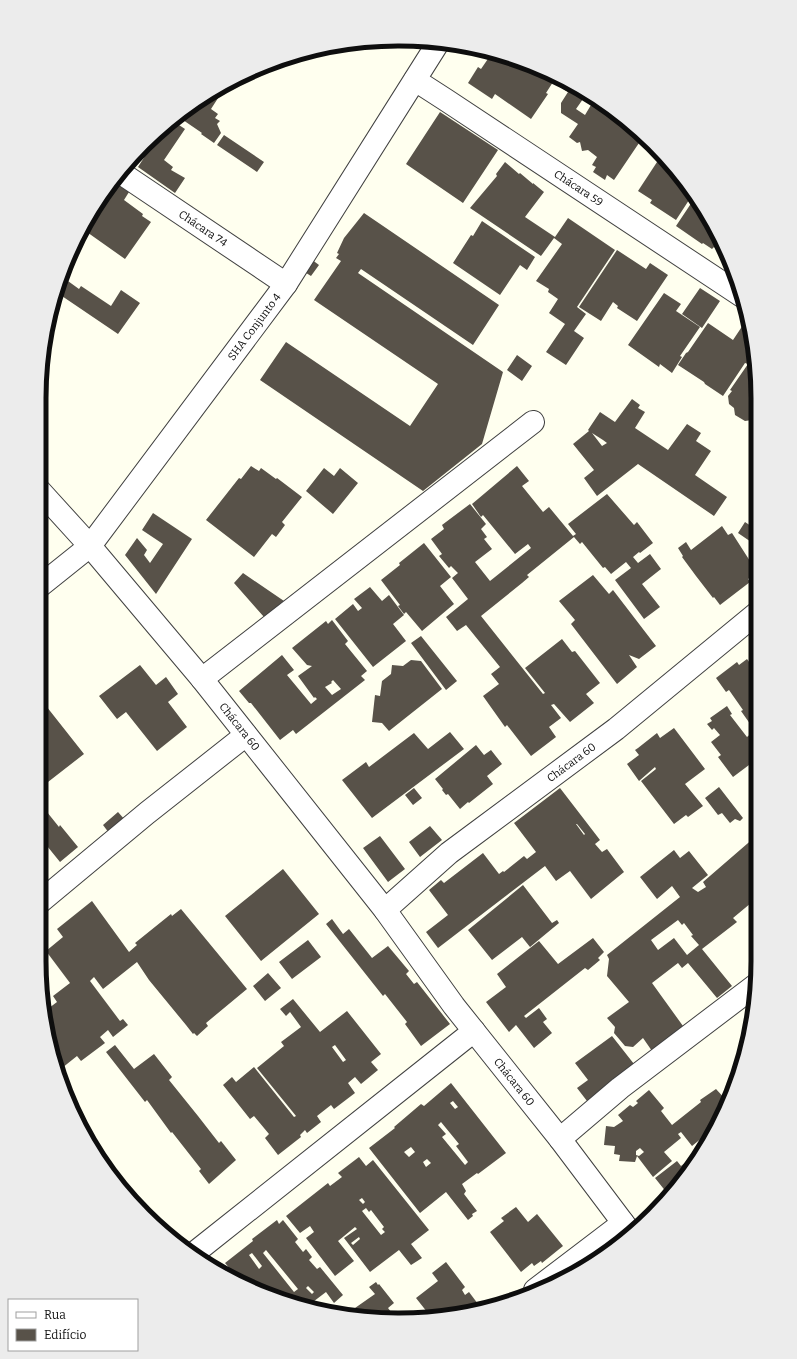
<svg xmlns="http://www.w3.org/2000/svg" width="797" height="1359" font-family="Bitter,serif">
<style>
.building{fill:#585249;fill-rule:evenodd}
.lines{fill:none;stroke-linecap:round;stroke-linejoin:round}
.minor-casing{stroke:#414141;stroke-width:24}
.tertiary-casing{stroke:#414141;stroke-width:24}
.minor{stroke:#fff;stroke-width:22}
.tertiary{stroke:#fff;stroke-width:22}
.labels{text-anchor:middle;dominant-baseline:central;stroke-width:4;stroke-linejoin:round;paint-order:stroke}
.street-label{font-size:11px;fill:#0e0e0e;stroke:#fff}
.rim{fill:none;stroke:#0e0e0e;stroke-width:5}
</style>
<rect width="100%" height="100%" fill="#ffffef"/>
<path class="building" d="M492,53l44,13 62,33 27,23 -3,4 19,14 -27,40 -7,-5 -2,5 -12,-8 3,-5 -4,-2 5,-8 -9,-7 -6,1 -2,-9 -3,1 -8,-6 9,-13 -17,-11v-10l7,-11 -8,-5 -7,-5 -7,11 2,1 -17,25 -36,-25 -3,5 -24,-16 10,-16 3,2zM583,99l8,6 -6,10 -9,-6z
M214,91l6,4 -9,14 7,5 -3,4 5,3 -3,3 4,9 -7,10 -13,-9 1,-1 -19,-13 1,-1 -5,-3 20,-16z
M440,112l58,38 -35,53 -57,-39z
M173,121l12,8 -21,31 9,7 -2,3 14,8 -10,15 -37,-26 9,-14 -6,-4z
M224,135l40,27 -7,10 -40,-27z
M664,158l25,33 -3,3 5,3 -15,23 -26,-17 2,-3 -14,-9 21,-32z
M505,162l14,12 1,-1 13,11v-1l11,9 -19,25 30,20 13,-19 47,32 -38,57 9,7 -12,17 10,7 -18,27 -20,-13 19,-28 -16,-11 9,-14 -10,-7 1,-3 -13,-8 26,-37 -8,-6 -13,18 -71,-48 27,-32 -1,-2z
M114,181l15,11 -5,8 19,14 -1,2 9,6 -26,37 -41,-29 15,-31z
M694,199l16,20 13,30 -2,3 -7,-5 -2,2 -9,-6 -1,1 -26,-18z
M364,213l135,92 -26,40 -112,-76 -3,4 145,99 -21,72 -59,47 -163,-111 26,-38 124,84 28,-42 -124,-84 27,-39 -5,-3 3,-4 -2,-1 7,-15z
M482,221l53,36 -8,13 -7,-5 -20,30 -47,-32 18,-28 2,1z
M617,250l29,19 4,-6 18,12 -31,46 -20,-13 1,-2 -5,-4 -12,19 -22,-14z
M311,259l8,6 -8,11 -8,-5z
M61,276l18,13 2,-3 30,20 10,-16 19,13 -22,31 -62,-42 2,-9z
M700,288l20,13 -18,27 -20,-14z
M664,293l17,11 -5,7 24,16 -20,29 2,1 -10,16 -12,-9 -1,3 -31,-22z
M708,323l25,17 10,-15 5,4 5,27 -3,4 2,1 2,-3 3,17v48l-5,-3 -7,1 -10,-6 -1,-7 -5,-4 -1,-8 4,-5 -2,-1 18,-26 -3,-1 -22,33 -18,-12 -1,-2 -26,-17 8,-12 2,-1z
M517,355l15,11 -10,15 -15,-11z
M632,399l8,6 -2,3 7,4 -10,16 33,22 19,-26 14,9 -5,8 15,10 -16,24 32,22 -13,19 -76,-52 -41,32 -13,-18 10,-8 -21,-26 16,-13 -1,-1 12,-18 15,10zM592,433l11,7 4,3 -5,3z
M251,466l8,5 2,-3 15,11 1,-1 25,19 -20,25 3,3 -9,12 -4,-3 -18,23 -48,-37 33,-42 2,1z
M517,466l12,15 -7,5 21,26 6,-5 24,29 3,-2 -8,-10 39,-30 27,31 3,-3 16,21 -13,10 -1,-1 -6,5 5,6 12,-9 11,15 -19,15 18,23 -16,12 -29,-39 16,-12 -5,-6 -15,12 -6,-7 -2,1 -21,-26 -2,2 -6,-7 -47,38 2,2 -7,6 -41,33 62,78 2,-1 -20,-25 37,-29 10,13 3,-1 25,32 -14,11 8,9 -24,19 -16,-18 -3,1 10,13 -12,9 7,10 -25,19 -24,-31 -2,2 -22,-31 16,-12 -8,-10 9,-7 -34,-42 -9,6 -11,-14 22,-18 -16,-21 6,-5 -7,-7 -2,2 -10,-12 3,-2 -11,-15 13,-10 -2,-4 28,-21 16,20 -5,5 6,8 -3,2 8,10 -17,13 15,19 41,-33 -3,-4 -13,10 -32,-39 -2,2 -9,-13z
M324,468l10,8 6,-8 18,15 -25,31 -27,-23z
M153,513l39,26 -36,55 -31,-39 12,-17 10,12 -3,5 6,8 13,-19 -21,-14z
M745,522l12,8v16l-19,-13z
M722,526l6,9 4,-2 25,39 -9,7 2,3 -30,23 -6,-8 -1,1 -17,-22 -14,-19 1,-1 -5,-8 8,-6 5,8z
M424,543l27,34 -11,9 14,18 -32,27 -16,-19 -2,2 -6,-8 2,-1 -19,-25 19,-15 -1,-2z
M243,573l41,28 -20,16 -30,-34z
M593,575l16,19 4,-4 43,56 -17,13 -10,-4 8,12 -20,17 -46,-60 4,-4 -16,-19z
M370,587l12,14 7,-6 15,20 -11,9 13,17 -33,26 -38,-48 18,-15 5,7 4,-3 -8,-9z
M332,620l16,21 -3,3 22,27 -6,5 4,4 -69,54 -3,-4 -13,10 -29,-37h-2l-10,-12 43,-36 12,15 -7,5 24,29 6,-5 -2,-2 -1,1 -16,-22 14,-10 -5,-1 -15,-17 34,-27 2,3zM333,680l8,9 -9,6 -7,-8 7,-4 -1,-1z
M421,636l36,45 -11,9 -35,-47z
M747,659l10,14v51l-4,4 -12,-17 2,-1 -14,-20 -3,2 -10,-14 21,-16 2,3z
M411,660l10,1 21,28 -53,42 -7,-8 -10,-1 3,-27 5,1 2,-15 9,-7 1,-9 11,1z
M140,665l16,20 10,-8 12,17 -10,8 19,25 -30,24 -31,-39 -9,7 -18,-23z
M39,697l45,57 -45,35z
M727,706l5,8 -2,1 17,22 8,-7 2,3v26l-24,18 -15,-20 3,-2 -10,-13 9,-7 -6,-7 -2,2 -5,-6 5,-3 -2,-3z
M674,728l31,41 -20,15 18,22 -15,11 -2,-2 -12,9 -33,-43 15,-12 -1,-2 -16,14 -12,-17 12,-9 -4,-5 3,-2 19,-15 3,5z
M450,732l14,17 -92,69 -30,-38 24,-18 3,5 45,-34 14,16z
M476,745l8,10 7,-5 11,14 -15,12 6,8 -24,19 -1,-1 -8,7 -12,-15 -2,1 -4,-5 1,-1 -8,-10z
M719,787l24,31 -3,3 -5,-2 -5,4 -8,-10 -4,2 -13,-17z
M414,788l8,10 -9,7 -8,-10z
M560,788l40,52 -5,4 7,8 5,-3 17,23 -33,27 -21,-28 -14,10 -11,-15 -107,82 -12,-16 22,-17 -19,-25 12,-10 3,3 39,-30 16,21 4,-3 1,1 20,-16 3,3 9,-7 -22,-29zM576,824h1l8,10 -1,1z
M39,802l20,25 1,-2 18,22 -18,15 -17,-21 -4,3z
M118,812l7,8 -16,13 -6,-8z
M430,826l12,14 -22,17 -11,-15z
M380,836l25,33 -17,13 -25,-34z
M755,837l2,3v58l-24,20 4,4 -35,27 30,37 -15,12 -29,-35 -6,5 -4,-5 -26,20 31,43 -31,25 -9,-13 -10,9 -8,-1 -11,-13 1,-6 -8,-9 22,-16 -22,-26 2,-17 -2,-4 73,-58 -8,-11 -15,13 -17,-22 34,-27 6,8 9,-7 19,24 -16,13 6,4 8,-5 -3,-5zM678,920l4,5 2,-2 9,12 -2,1 8,9 -12,10 -13,-17 -16,12 -7,-10z
M283,869l36,45 -58,47 -36,-45z
M523,885l29,38 5,-3 2,3 -29,24 -8,-10 -30,23 -24,-30z
M92,901l37,51 8,-7 -2,-2 36,-29 1,2 9,-7 66,80 -41,34 2,3 -11,10 -3,-3 -1,1 -7,-9 -37,-45 -12,-18 -34,27 -9,-12 -4,4 30,40 3,-2 5,6 -15,12 -5,-7 -8,7 5,6 -24,18 -4,-5 -20,16 -10,-61 3,-1 -1,-2 8,-6 -4,-6 17,-13 -24,-32 17,-14 -6,-8z
M332,919l11,15 6,-5 23,29 16,-12 21,25 -3,3 8,10 3,-2 33,42 -29,22 -16,-22 2,-2 -22,-28 -2,2 -57,-72z
M593,938l11,14 -6,6 2,2 -12,10 -3,-2 -61,48 2,2 13,-10 8,11 -4,3 9,11 -18,15 -18,-23 -7,7 -23,-30 20,-15 -9,-13 42,-33 19,23z
M308,940l13,17 -29,22 -13,-17z
M268,973l13,15 -16,13 -12,-15z
M293,999l27,33 27,-21 34,43 -10,8 7,8 -17,14 -6,-7 -7,6 7,10 -21,16 -3,-4 -14,11 4,6 -14,11 -2,-3 -5,5 1,2 -23,18 -13,-17 4,-4 -15,-18 -4,3 -27,-34 9,-8 4,5 18,-15 40,50 2,-1 -39,-48 27,-22 -3,-4 20,-15 -11,-15 -4,4 -6,-7zM335,1045l11,15 -3,2 -11,-15z
M612,1036l22,28 -47,37 -10,-13 11,-8 -13,-17z
M115,1045l19,24 20,-15 18,23 -3,3 29,36 21,27 2,-2 15,19 -27,24 -10,-13 2,-2 -29,-37 -1,1 -24,-33 -2,2 -39,-50z
M451,1083l55,70 -28,21 -1,-1 -15,11 4,7 -2,3 13,17 -5,3 1,2 -5,4 -22,-28 -26,21 -51,-65 26,-20 -1,-1 27,-23 3,2zM453,1101l5,6 -3,2 -5,-6zM441,1122l18,22 -3,2 12,16 -3,3 -23,-28 4,-3 -8,-9zM411,1147l4,5 -6,5 -5,-5zM427,1159l4,4 -5,4 -3,-5z
M716,1089l11,12 -14,28 -21,17 -11,-14 -3,2 3,4 -17,14 8,9 -19,16 -16,-21 -2,6 -16,-1 1,-6 -6,-1 1,-8 -11,-1 2,-19 8,1 9,-6 -5,-6 12,-10 3,2 5,-4 -2,-2 13,-11 15,18 -3,3 11,14 29,-23 -1,-2zM640,1148l4,4 -5,4 -3,-1v-4z
M701,1150l1,1 -4,9 -31,33 -12,-15 22,-17 4,5z
M359,1157l7,9 7,-6 56,70 -18,14 11,14 -11,7 -12,-15 -29,22 -26,-34 13,-9 -2,-2 -17,14 16,20 -19,15 -29,-38 8,-6 -4,-6 -10,7 -14,-17 42,-33 2,3 12,-9 -4,-4zM362,1198l3,4 -2,2 -4,-4zM366,1208l3,4 2,-2 13,17 -2,2 3,3 -4,3 -19,-24zM359,1237l1,2 -7,6 -2,-2z
M516,1207l12,15 9,-8 26,32 -21,17 -1,-2 -7,5 -2,-3 -11,9 -31,-40 14,-11 -3,-3z
M277,1220l2,4 4,-4 15,19 -3,3 8,10 3,-3 6,8 -3,3 8,9 3,-2 23,28 -9,8 -8,-11 -21,16 -69,-32 -11,-13 28,-22 -1,-2zM266,1250l32,39 -4,3 -31,-39zM252,1253l10,13 -3,3 -10,-14zM308,1286l6,6 -2,2 -6,-6z
M446,1262l19,25 -3,3 3,5 4,-3 12,16 -50,9 -15,-19 22,-17 -6,-8z
M376,1282l2,3 1,-1 15,19 -6,5 7,9 -36,-4 -4,-5 20,-14 -6,-7z"/>
<g class="lines">
<g class="minor-casing">
<g id="minor">
<path id="s1" d="M415,80l31,20 296,196"/>
<path id="s2" d="M121,173l165,111"/>
<path id="s3" d="M40,491l50,55 112,133 183,231 69,96 106,133 70,93"/>
<path d="M202,679l331,-257"/>
<path d="M40,902l107,-89 99,-78"/>
<path id="s4" d="M385,910l64,-57 167,-124 141,-116"/>
<path d="M560,1139l60,-51 137,-104"/>
<path d="M193,1254l281,-223"/>
<path d="M535,1290l88,-67"/>
</g>
</g>
<g class="tertiary-casing">
<g id="tertiary">
<path id="s5" d="M40,586l50,-40 196,-262 152,-241"/>
</g>
</g>
<use href="#minor" class="minor"/>
<use href="#tertiary" class="tertiary"/>
</g>
<g class="labels">
<g class="street-label">
<text stroke="none"><textPath href="#s1" startOffset="196">Chácara 59</textPath></text>
<text stroke="none"><textPath href="#s2" startOffset="99">Chácara 74</textPath></text>
<text stroke="none"><textPath href="#s5" startOffset="338">SHA Conjunto 4</textPath></text>
<text stroke="none"><textPath href="#s3" startOffset="309">Chácara 60</textPath></text>
<text stroke="none"><textPath href="#s4" startOffset="238">Chácara 60</textPath></text>
<text stroke="none"><textPath href="#s3" startOffset="758">Chácara 60</textPath></text>
</g>
</g>
<path d="M0 0H797V1359H0ZM398 46H399A352 352 0 0 1 751 398V961A352 352 0 0 1 399 1313H398A352 352 0 0 1 46 961V398A352 352 0 0 1 398 46Z" fill="#ececec" fill-rule="evenodd"/>
<path class="rim" d="M398 46H399A352 352 0 0 1 751 398V961A352 352 0 0 1 399 1313H398A352 352 0 0 1 46 961V398A352 352 0 0 1 398 46Z"/>
<rect x="8" y="1299" width="130" height="52" fill="#ffffff" stroke="#9f9f9f"/>
<rect x="16" y="1312" width="20" height="6" fill="#ffffff" stroke="#9f9f9f"/>
<text x="44" y="1319" font-size="12" fill="#0e0e0e">Rua</text>
<rect x="16" y="1329" width="20" height="12" fill="#585249" stroke="#9f9f9f"/>
<text x="44" y="1339" font-size="12" fill="#0e0e0e">Edifício</text>
</svg>
